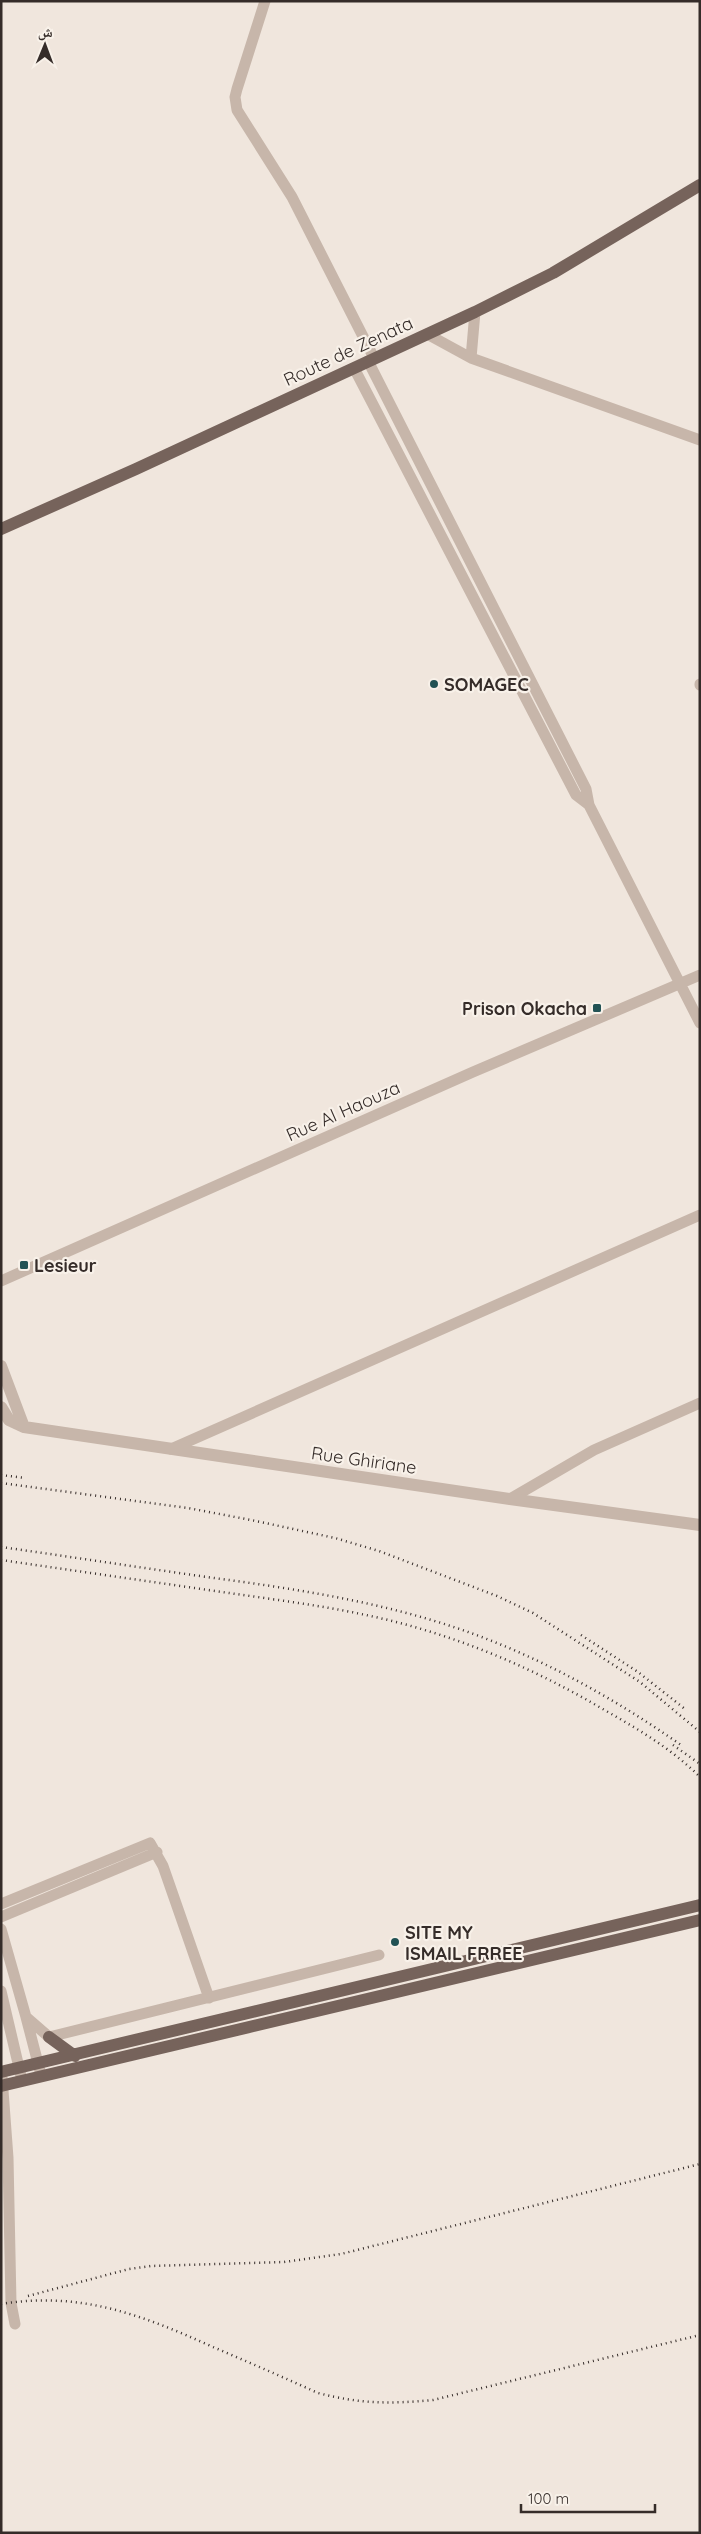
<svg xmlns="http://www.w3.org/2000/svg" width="701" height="2534" font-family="Quicksand,'Noto Naskh Arabic',sans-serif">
<rect width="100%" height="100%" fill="#f0e6dd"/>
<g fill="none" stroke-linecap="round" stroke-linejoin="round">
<path stroke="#c7b6aa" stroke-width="11" d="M265,1L237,89L235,97L237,110L292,197L374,358
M427,334L471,358L700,440
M471,358L475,312
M368,361L586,789L589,805L700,1023
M354,368L576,795L589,805
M700,684V685
M1,1281L473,1072L700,975
M171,1449L700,1215
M510,1499L594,1450L700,1403
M1,1904L150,1843L163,1866L209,1998
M1,1917L157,1852
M1,1929L26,2017L49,2037L379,1955
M1,1991L21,2076
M26,2017L40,2071
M2,2077L8,2158L11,2303L15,2324"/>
<path stroke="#c7b6aa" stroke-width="12" d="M1,1366L24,1427
M1,1407L9,1420L24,1427L510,1499L700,1525"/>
<path stroke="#76635b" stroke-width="12" d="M1,529L136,469L475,312L553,273L700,185
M49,2037L75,2056
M1,2072L700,1905
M1,2086L700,1920"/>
<path stroke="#352c29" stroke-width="2.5" stroke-dasharray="1 4" stroke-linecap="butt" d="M1,1475L25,1478
M1,1483L188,1508L256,1521L335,1538L379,1551L497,1596L533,1613L640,1682L700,1732
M1,1547C72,1557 143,1568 214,1578C304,1590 394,1604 479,1636C551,1663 618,1701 681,1745
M1,1560C77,1571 153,1582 229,1593C292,1602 357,1610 418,1628C483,1647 543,1674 601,1708C636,1728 671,1748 700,1777
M581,1635L638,1672L685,1709
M673,1745L700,1764
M28,2296L129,2269L151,2266L284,2262L341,2254L700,2164
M1,2304C81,2291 142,2315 213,2347C248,2362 283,2377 318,2393C361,2404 390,2404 433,2400L700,2335"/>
</g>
<g fill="#225254" stroke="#f8f1e9" stroke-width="2">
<circle cx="434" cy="684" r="5"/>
<rect x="592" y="1003" width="10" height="10" rx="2.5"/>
<rect x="19" y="1260" width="10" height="10" rx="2.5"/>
<circle cx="395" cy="1942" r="5"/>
</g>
<g text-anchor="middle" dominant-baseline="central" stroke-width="4.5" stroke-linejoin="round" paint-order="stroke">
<g font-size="18" fill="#352c29" stroke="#f8f1e9">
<text transform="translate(348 351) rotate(-25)">Route de Zenata</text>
<text transform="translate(343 1111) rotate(-24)">Rue Al Haouza</text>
<text transform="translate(364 1460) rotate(8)">Rue Ghiriane</text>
</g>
<g font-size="18" font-weight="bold" fill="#352c29" stroke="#f8f1e9" text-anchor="start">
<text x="444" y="684">SOMAGEC</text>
<text x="587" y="1008" text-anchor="end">Prison Okacha</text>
<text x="34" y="1265">Lesieur</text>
<text x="405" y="1932">SITE MY<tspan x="405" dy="21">ISMAIL FRREE</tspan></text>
</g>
</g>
<rect width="701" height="2534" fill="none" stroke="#352c29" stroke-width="5"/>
<g transform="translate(45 45) rotate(1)" stroke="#f8f1e9" stroke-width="4" paint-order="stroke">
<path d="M0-4L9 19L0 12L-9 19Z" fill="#352c29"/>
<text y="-8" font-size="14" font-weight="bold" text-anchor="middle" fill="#352c29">ش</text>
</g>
<path d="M521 2504v8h134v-8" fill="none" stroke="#352c29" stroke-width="2.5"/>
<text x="528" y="2504" font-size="15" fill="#352c29" stroke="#f8f1e9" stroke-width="4" paint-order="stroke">100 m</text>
</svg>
